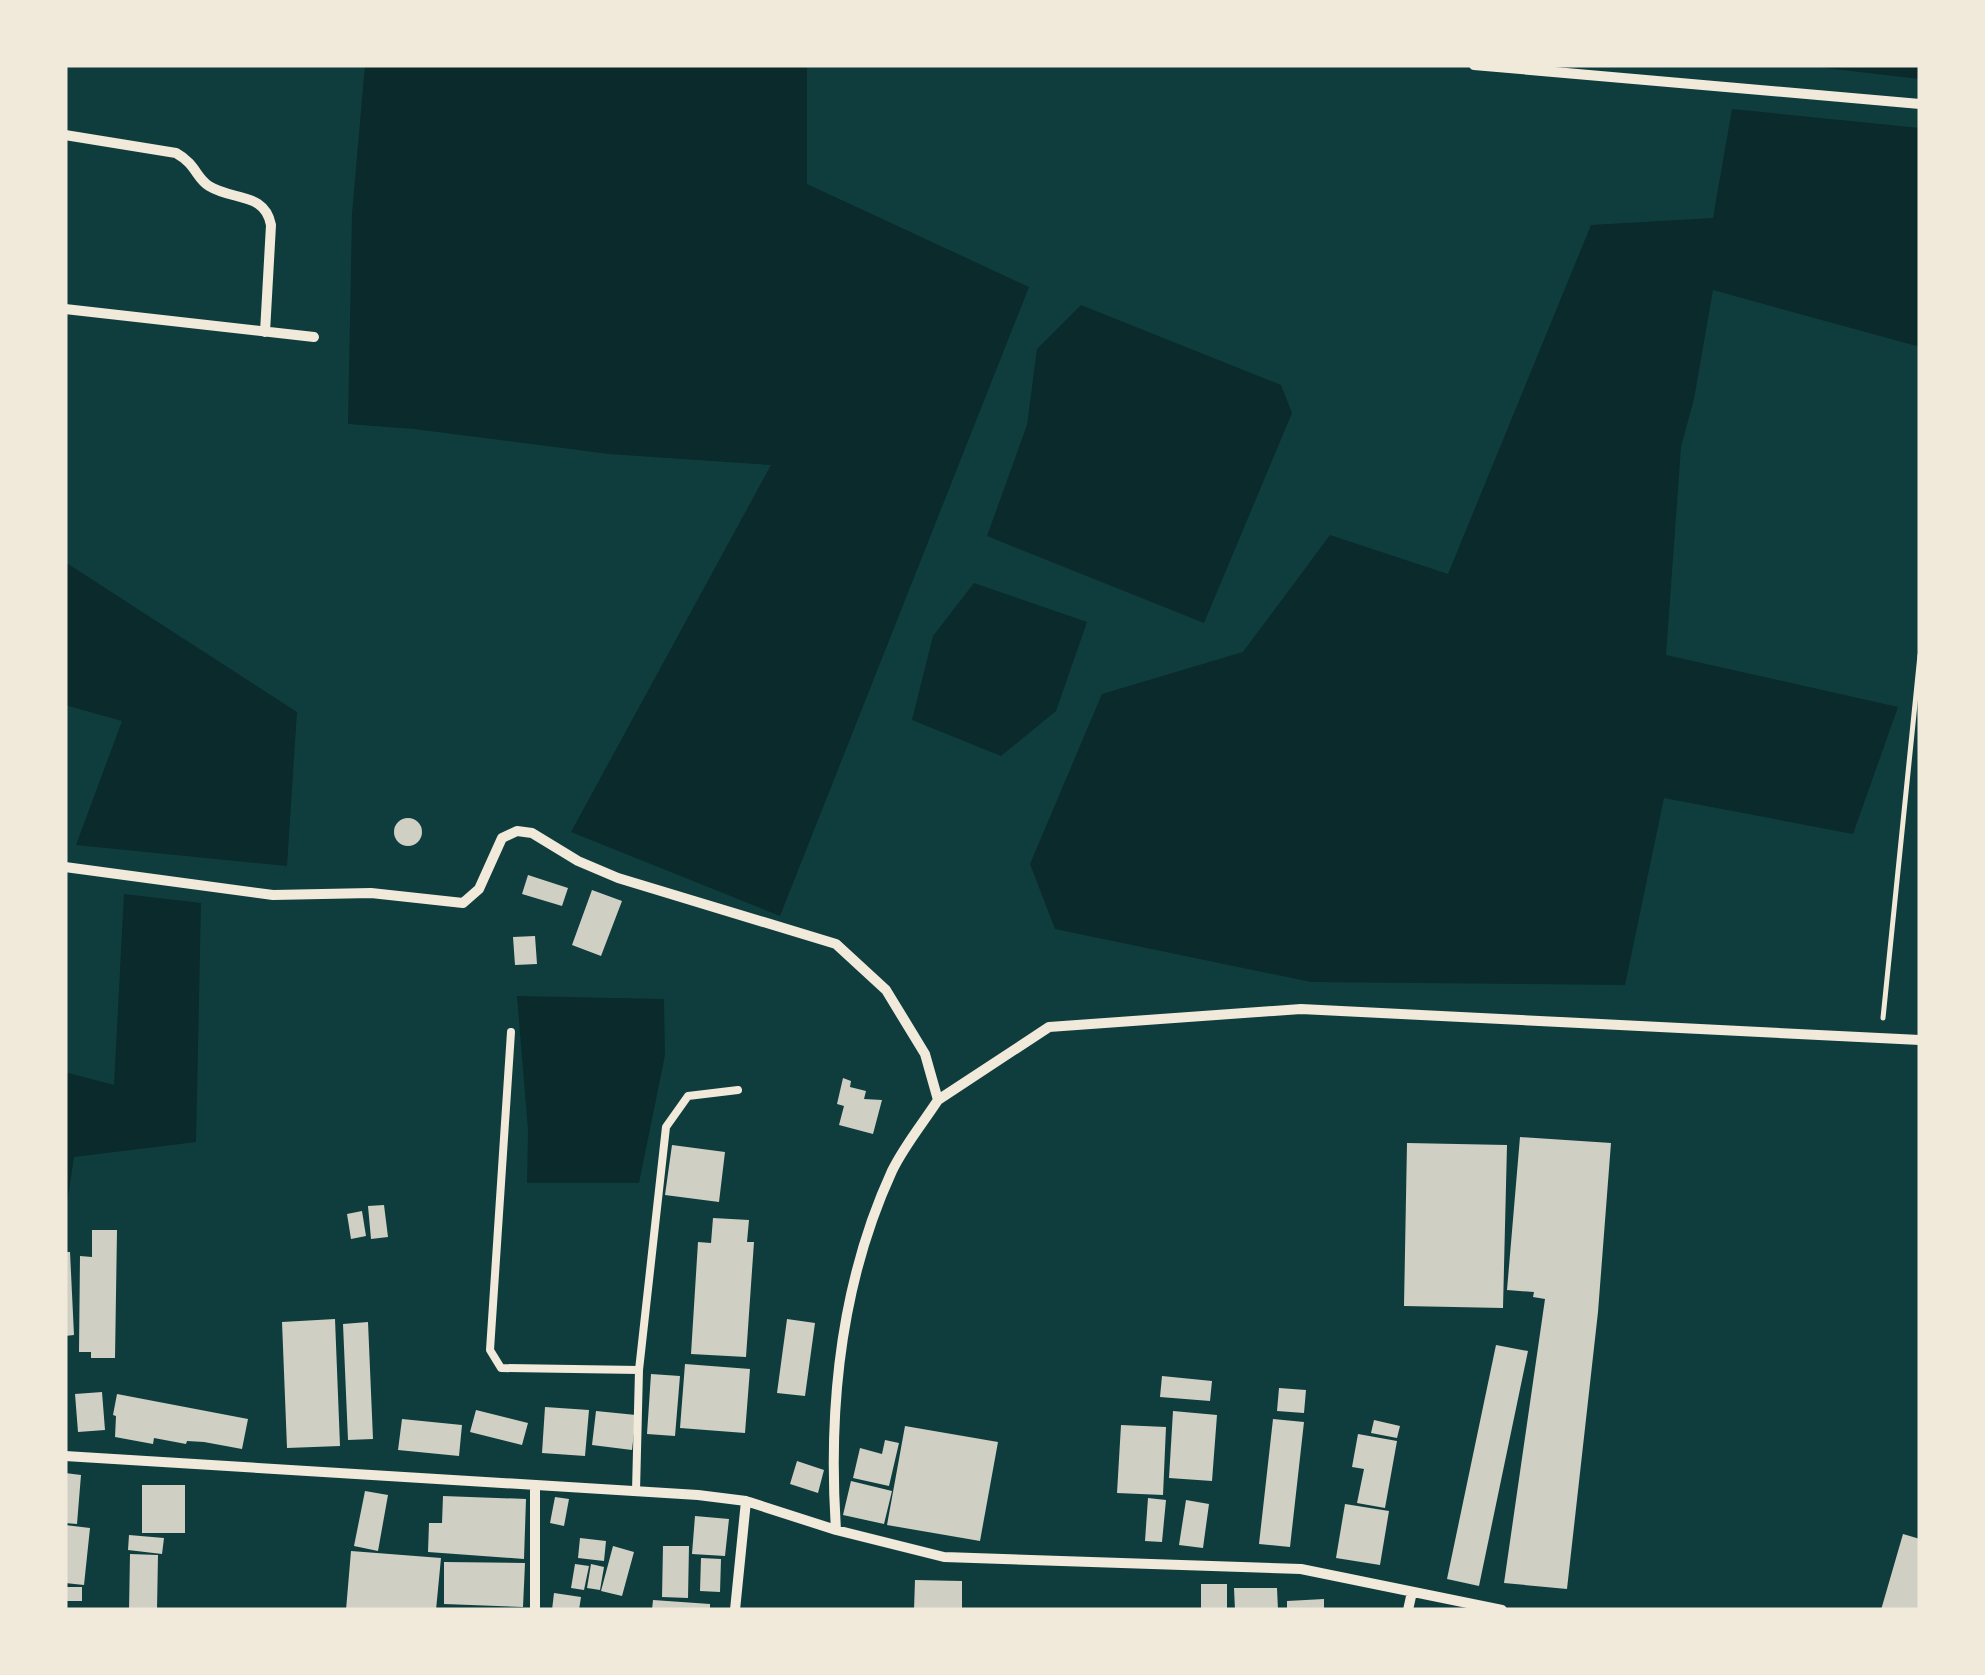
<svg xmlns="http://www.w3.org/2000/svg" width="1985" height="1675" font-family="'Sofia Sans Condensed',sans-serif">
<rect width="100%" height="100%" fill="#0f3d3e"/>
<path fill="#0a2a2b" d="M365,65H807V184L1029,287L780,916L571,832L771,465L609,454L414,429L348,424L352,214Z
M1800,65H1920V79Z
M1732,109L1920,128V347L1713,290L1694,399L1681,447L1666,655L1898,707L1853,834L1664,798L1625,985L1311,982L1055,929L1030,864L1102,694L1243,652L1330,535L1448,574L1591,225L1713,218Z
M1081,305L1281,385L1292,413L1204,623L987,536L1027,425L1037,349Z
M65,562L297,712L287,866L76,845L122,721L65,705Z
M974,583L1087,622L1056,711L1001,756L912,720L933,636Z
M124,894L201,903L196,1142L74,1157L65,1217V1072L114,1085Z
M517,996L664,999L665,1055L639,1183H527L528,1130Z"/>
<path fill="#cfcfc3" d="M394 832a14 14 0 1 1 28 0a14 14 0 1 1-28 0Z
M528,875L568,888L562,906L522,894Z
M592,890L622,901L601,956L572,945Z
M535,936L537,964L515,965L513,937Z
M843,1078L851,1081L850,1087L866,1091L864,1099L882,1100L873,1134L839,1125L844,1106L837,1104Z
M1520,1137L1611,1143L1598,1312L1567,1589L1504,1583L1545,1299L1533,1297L1534,1292L1507,1290Z
M1407,1143L1507,1145L1503,1308L1404,1306Z
M672,1145L725,1152L719,1202L665,1195Z
M384,1205L388,1237L371,1239L368,1206Z
M362,1211L366,1236L351,1239L347,1214Z
M713,1218L749,1220L747,1242H754L746,1357L691,1354L698,1242L711,1243Z
M92,1230H117L115,1358H91V1352H79L80,1256L92,1257Z
M65,1252H70L74,1335L65,1336Z
M335,1319L340,1446L287,1448L282,1322Z
M787,1319L815,1323L805,1396L777,1393Z
M368,1322L373,1439L348,1440L343,1324Z
M1496,1345L1528,1351L1479,1586L1447,1579Z
M685,1364L750,1369L745,1433L680,1428Z
M651,1374L680,1376L675,1436L647,1434Z
M1162,1376L1212,1381L1210,1401L1160,1397Z
M1279,1388L1306,1390L1304,1413L1277,1411Z
M102,1392L105,1430L78,1432L75,1394Z
M117,1394L248,1419L242,1449L204,1442L187,1441L186,1444L154,1438L153,1444L115,1437L116,1416L113,1415Z
M545,1407L589,1410L585,1456L542,1453Z
M476,1410L528,1423L522,1445L470,1432Z
M596,1411L636,1415L632,1450L592,1445Z
M1173,1411L1217,1415L1212,1481L1169,1478Z
M402,1419L462,1425L459,1456L398,1450Z
M1273,1419L1304,1422L1290,1547L1259,1544Z
M1374,1420L1400,1426L1397,1438L1371,1433Z
M1121,1425L1166,1427L1163,1495L1117,1493Z
M905,1426L998,1442L980,1541L887,1525Z
M1358,1434L1397,1441L1385,1508L1357,1503L1364,1469L1352,1467Z
M885,1440L899,1443L889,1486L853,1478L860,1448L882,1454Z
M797,1461L824,1470L818,1493L790,1484Z
M65,1473L81,1475L77,1524L65,1523Z
M851,1481L892,1491L884,1524L843,1515Z
M142,1485H185V1533H142Z
M365,1491L388,1495L378,1551L354,1546Z
M443,1496L526,1499L524,1559L428,1552L429,1523H442Z
M555,1497L569,1499L564,1526L550,1523Z
M1148,1498L1166,1500L1162,1542L1145,1541Z
M1186,1500L1209,1504L1203,1548L1179,1545Z
M1345,1504L1389,1511L1380,1565L1336,1558Z
M695,1516L729,1519L725,1556L692,1554Z
M65,1525L90,1528L84,1585L65,1583Z
M1903,1534L1920,1539V1610H1881Z
M129,1535L164,1538L162,1554L128,1550Z
M580,1538L606,1541L604,1561L578,1558Z
M613,1546L634,1552L622,1596L601,1591Z
M663,1546H689L688,1598L662,1597Z
M351,1551L441,1558L436,1610H346Z
M130,1554L158,1555L157,1610H129Z
M701,1558L721,1559L720,1592L700,1591Z
M444,1562L525,1563L523,1607L444,1604Z
M575,1564L589,1566L584,1590L571,1588Z
M591,1564L604,1567L600,1590L587,1588Z
M915,1580L962,1581V1610H914Z
M1201,1584H1227V1610H1201Z
M65,1587H82V1601H65Z
M1234,1588H1277L1278,1610H1235Z
M554,1593L581,1597L579,1610H552Z
M1324,1599V1610H1287V1601Z
M653,1600L710,1604V1610H652Z"/>
<g fill="none" stroke-linecap="round" stroke-linejoin="round">
<path stroke="#f1e9da" stroke-width="5" d="M1883,1018L1920,655"/>
<path stroke="#f1e9da" stroke-width="8" d="M511,1032L490,1350L501,1368L639,1370
M636,1491L639,1370L666,1127L688,1096L738,1090"/>
<path stroke="#f1e9da" stroke-width="10" d="M1474,65L1920,104
M65,135L176,153C196,164 196,178 209,186C233,201 265,192 271,225L265,332
M65,309L314,337
M65,867L273,895L371,893L463,903L479,889L502,838L517,831L532,833L578,861L618,878L836,944L886,990L925,1054L938,1100C923,1123 904,1146 892,1171C841,1282 828,1409 836,1530
M938,1100L1049,1027L1301,1009L1920,1040
M65,1456L698,1495L746,1501L836,1530L944,1557L1301,1569L1502,1610
M535,1485V1610
M735,1610L746,1501
M1408,1610L1412,1592"/>
</g>
<rect width="1985" height="1675" fill="none" stroke="#f1e9da" stroke-width="135"/>
</svg>
